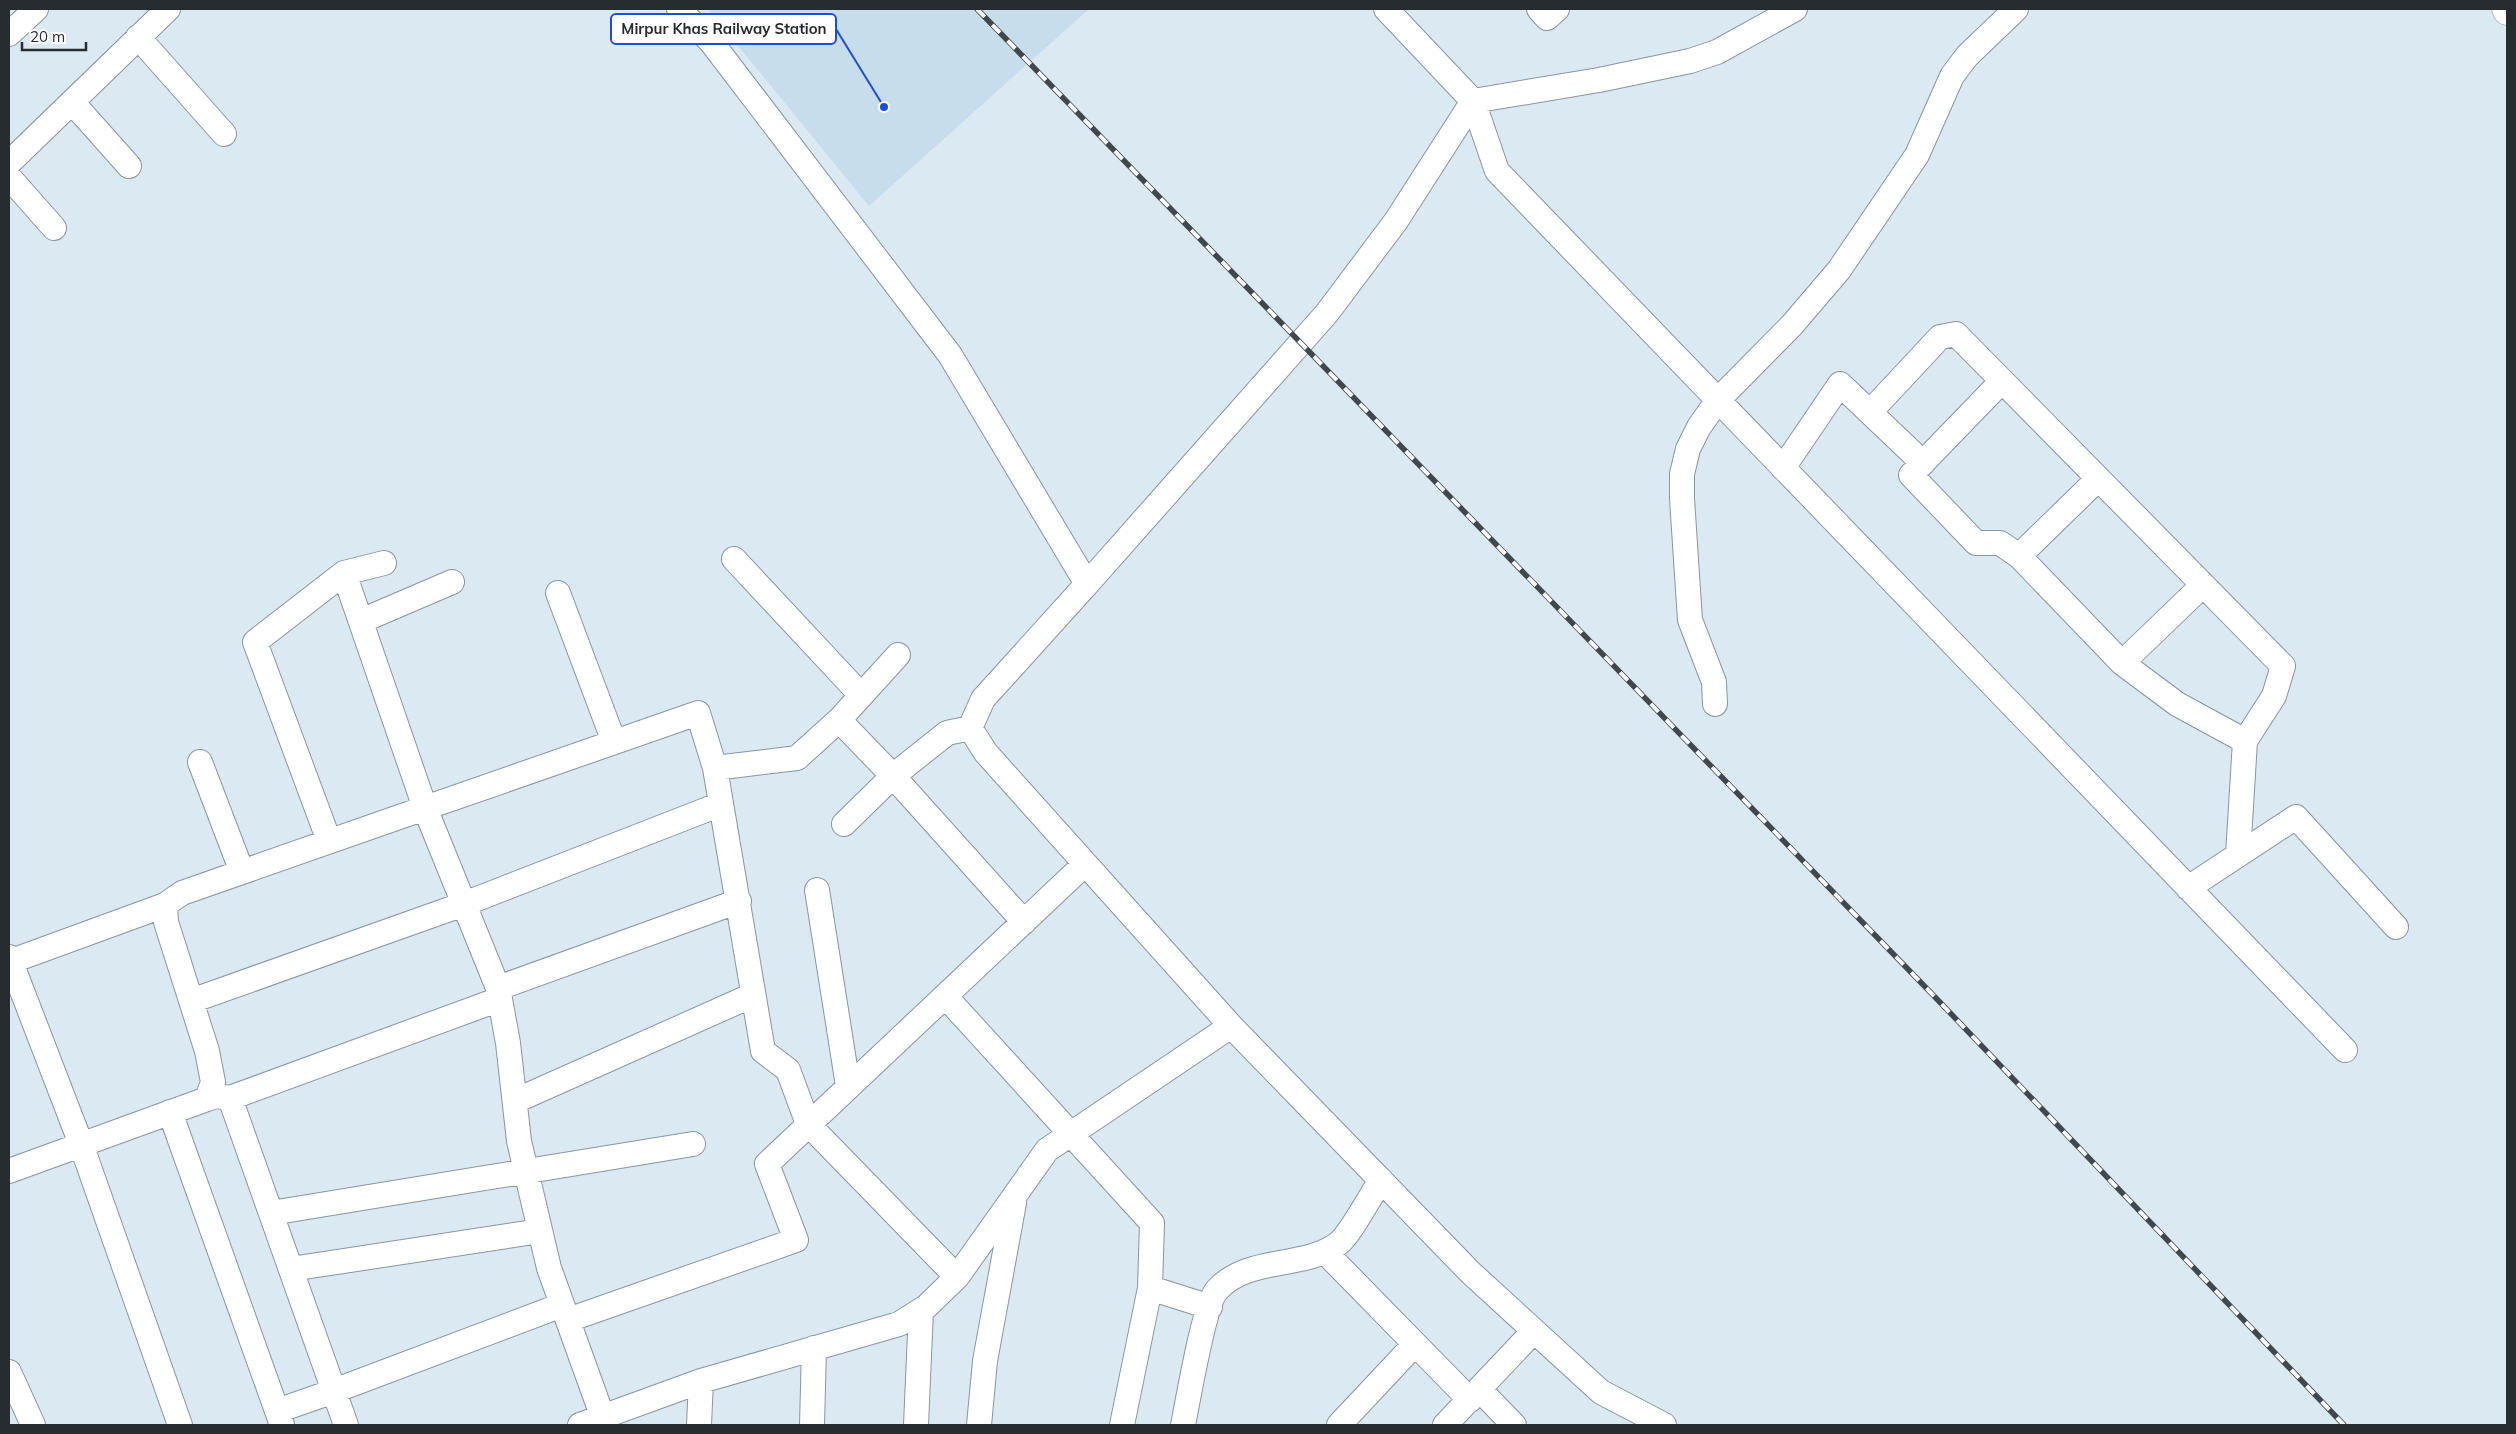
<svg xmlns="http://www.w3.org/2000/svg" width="2516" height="1434" font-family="Mulish,sans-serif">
<rect width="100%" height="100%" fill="#dbe9f3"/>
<path fill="#c8ddeb" d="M708,9H1089L869,206Z"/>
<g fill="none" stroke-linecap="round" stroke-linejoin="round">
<defs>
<path id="minor" d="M679,9L712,43L950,355L1087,584L1327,313L1396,221L1473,101L1599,80L1690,61L1717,52L1795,9
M1386,9L1473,101L1497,171L2345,1050
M1539,9L1547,18L1557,9
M9,34L36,9
M138,37L224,134
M72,102L129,166
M9,163L168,9
M9,177L54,228
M2002,381L1911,475L1976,543H2000L2019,556L2122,663L2177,704L2245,741
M1870,412L1940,337L1956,334L2283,666L2274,696L2245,741L2238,855
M1783,468L1840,384L1923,463
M2019,556L2098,479
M734,559L861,695
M344,573L425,808L698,713L715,768L763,1051L788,1070L808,1124L957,1277
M1087,584L983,699L970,728L986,753L1231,1026L1471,1273L1601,1392L1664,1425
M558,593L614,742
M361,621L452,582
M2122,663L2203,585
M1715,704L1714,682L1690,620L1682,499V474L1688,449L1699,427L1718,400L1792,325L1839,270L1917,155L1952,76L1967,56L2016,9
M839,720L893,776L947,733L970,728
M200,762L242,872
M715,768L797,758L839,720L898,655
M844,824L893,776L1024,922
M329,841L255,642L344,573L384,563
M2188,888L2296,817L2396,927
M817,890L848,1086
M9,957L81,1144L180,1425
M9,962L165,905L182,893L425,808L498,988L508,1043L519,1141L549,1268L603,1418
M498,988L739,901
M945,996L1152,1223L1150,1288L1122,1425
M191,1001L464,904L721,804
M230,1098L500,999
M207,1099L216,1096L230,1098L346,1425
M515,1101L753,995
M170,1112L282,1425
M9,1171L207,1099L213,1082L207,1051L166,922L165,905
M271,1213L693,1144
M1325,1252L1470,1400
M291,1269L540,1231
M1150,1288L1210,1307
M568,1320L796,1240L767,1164L1085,864
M9,1372L33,1425
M1479,1389L1514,1425
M277,1411L334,1391L562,1305
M580,1425L701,1381L899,1324L926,1307L957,1277L1047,1150L1231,1026
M699,1425L701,1381
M812,1425L814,1348
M916,1425L921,1310
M979,1425L985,1361L1014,1203
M1183,1425C1188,1401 1204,1304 1217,1290C1249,1255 1304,1270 1339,1243C1351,1233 1371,1195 1381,1180
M1339,1425L1415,1344
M1445,1425L1534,1331"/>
<path id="major" d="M2506,9L2507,11"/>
</defs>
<use href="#minor" stroke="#88969f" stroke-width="26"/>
<use href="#major" stroke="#88969f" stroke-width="29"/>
<use href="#minor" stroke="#fff" stroke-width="24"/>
<use href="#major" stroke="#fff" stroke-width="28"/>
<defs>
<path id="rail" d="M977,9L1934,996L2344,1425"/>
</defs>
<use href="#rail" stroke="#41484d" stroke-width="5.5"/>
<use href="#rail" stroke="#fff" stroke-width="4" stroke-dasharray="11" stroke-linecap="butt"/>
</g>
<path fill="none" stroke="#1d4ed8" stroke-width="2" d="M884 107L836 29"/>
<circle fill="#1d4ed8" stroke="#fff" stroke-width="2" cx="884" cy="107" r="5"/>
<rect fill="#fff" stroke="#1d4ed8" stroke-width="2" x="611" y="14" width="225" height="30" rx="5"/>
<g font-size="15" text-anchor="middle" font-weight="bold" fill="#262c30">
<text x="724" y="34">Mirpur Khas Railway Station</text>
</g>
<rect width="2516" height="1434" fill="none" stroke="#262c30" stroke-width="20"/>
<path d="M22 42v8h64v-8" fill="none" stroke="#262c30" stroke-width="2.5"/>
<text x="30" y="42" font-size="15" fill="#262c30" stroke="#ffffff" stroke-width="4" paint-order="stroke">20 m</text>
</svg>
